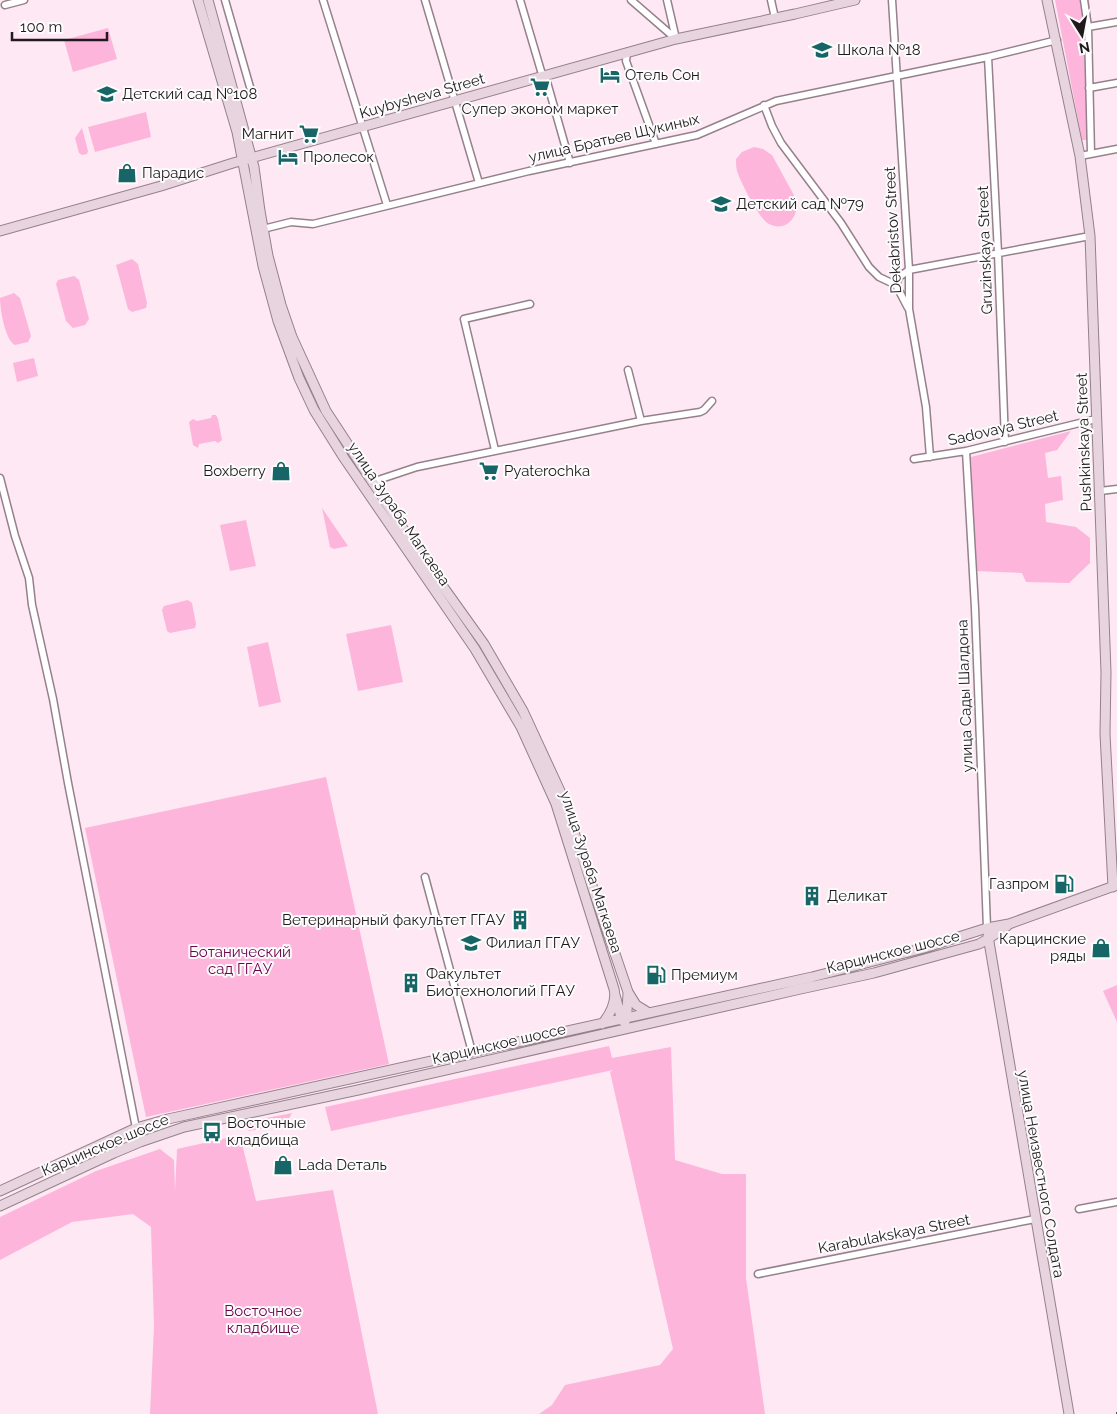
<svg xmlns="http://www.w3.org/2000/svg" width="1117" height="1414" font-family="Raleway,sans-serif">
<rect width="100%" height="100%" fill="#fee8f3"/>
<path fill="#fdb5dc" d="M1055,0H1089L1092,27L1091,140H1082Z
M108,28L117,59L73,72L64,40Z
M146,112L151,137L95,152L88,127Z
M82,128L88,151L87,154L82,155L79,153L75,138Z
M754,147L763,149L772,155L796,199C800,215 787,233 769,224C759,219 743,186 738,174C736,169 736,164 736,159L742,152Z
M132,259L138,264L147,303L146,308L132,312L128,309L116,265Z
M74,276L79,280L89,319L85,325L73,328L66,321L56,284L58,280Z
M14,293L20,298L31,336L28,342L15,345C5,340 0,309 0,298Z
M34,358L38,376L17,382L13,363Z
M212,415H216L218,419L222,440L218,443L215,441L199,444L198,448L193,445L189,422L193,419L197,421L211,418Z
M1071,431L1057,450L1045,453L1048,478L1061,476L1063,500L1045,504L1046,522L1076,527L1090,538V563L1069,583L1026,582L1022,573L975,571L971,457Z
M322,508L348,546L334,549L330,547Z
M246,520L256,566L230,571L220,525Z
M188,600L192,603L196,624L195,628L170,633L167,631L162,610L164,606Z
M391,625L403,682L358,691L346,634Z
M268,642L281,702L259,707L247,647Z
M326,777L389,1064L146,1117L85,828Z
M1117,985V1022L1103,991Z
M609,1046L612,1058L671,1047L675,1160L722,1174H746V1278L765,1414H539L552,1405L565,1385L660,1365L673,1349L610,1072L613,1070L331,1131L325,1107Z
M292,1113L286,1124L249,1131L241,1123Z
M240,1135L256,1201L333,1190L378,1414H150L154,1326L151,1227L133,1214L72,1222L0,1260V1217L96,1171L160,1149L174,1160L175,1191L177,1149Z"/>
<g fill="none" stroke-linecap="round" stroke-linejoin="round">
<defs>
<path id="street" d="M225,0L250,87
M323,0L387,205
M425,0L479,183
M520,0L541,71L547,82L570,163
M631,0L676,39
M667,0L676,39
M771,0L775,18
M892,0L909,270V309L926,407L930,457
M1084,0L1088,27L1091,154
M5,5L24,0
M1088,27L1117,22
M627,52L626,61L656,144
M988,57L998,253L1005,442
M1089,88L1117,83
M764,105L772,126L781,143L841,223L869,267L879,277L896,285L908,308
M1080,156L1117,149
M263,229L291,222L313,224L529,171L697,135L776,101L988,57L1057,40
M896,285L899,277L909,270L1090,236
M641,421L700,412L704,410L712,401
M495,450L464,319L530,304
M966,451L975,608L987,928
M914,459L966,451L1096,419
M0,478L15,536L29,578L32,605L53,699L68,783L136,1128L140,1142
M372,482L417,467L641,421L628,370
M1100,491L1117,489
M425,877L472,1052
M1079,1209L1117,1202
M758,1274L1035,1219"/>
<path id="secondary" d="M198,0L237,132L263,266L278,321L299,378L314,410L344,458L475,649L521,727L556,804L614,989C617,1001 610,1015 602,1024
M208,0L254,167L260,211L268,256L281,305L292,337L326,411L419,553L484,644L523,711L560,791L628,992L636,1005L649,1013
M1047,0L1080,156L1090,236L1106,672L1105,734L1113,887
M0,231L161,186L233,163L676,39L795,14L855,0
M988,936L1069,1414
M615,995L621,1017L625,1022
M623,1021L627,1011L628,993
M0,1191L136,1128L168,1119L812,977L924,948L987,928L1009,924L1117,885
M0,1206L114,1153L140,1142L184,1127L358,1090L796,990L874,973L979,944L988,939L1007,926"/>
</defs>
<use href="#street" stroke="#95818b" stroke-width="9"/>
<use href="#secondary" stroke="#95818b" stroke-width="11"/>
<use href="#street" stroke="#fff" stroke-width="6"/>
<use href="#secondary" stroke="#e8d4df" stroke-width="9"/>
<path stroke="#594e54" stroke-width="2" stroke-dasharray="9 9" stroke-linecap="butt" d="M1117,1414V1412"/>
</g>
<defs>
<symbol id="school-bare" viewBox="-9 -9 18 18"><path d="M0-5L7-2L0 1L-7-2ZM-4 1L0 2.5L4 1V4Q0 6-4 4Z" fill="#176566" stroke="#fcfcfc" stroke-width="2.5" paint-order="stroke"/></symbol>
<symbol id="hotel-bare" viewBox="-9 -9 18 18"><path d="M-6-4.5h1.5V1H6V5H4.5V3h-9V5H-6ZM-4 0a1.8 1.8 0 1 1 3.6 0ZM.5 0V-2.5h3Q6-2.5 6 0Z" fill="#176566" stroke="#fcfcfc" stroke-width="2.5" paint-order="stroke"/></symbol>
<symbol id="supermarket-bare" viewBox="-9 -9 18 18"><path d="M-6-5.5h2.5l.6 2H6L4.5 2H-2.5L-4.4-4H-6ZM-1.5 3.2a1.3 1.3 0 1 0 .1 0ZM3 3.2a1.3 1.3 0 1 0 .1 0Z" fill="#176566" stroke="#fcfcfc" stroke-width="2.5" paint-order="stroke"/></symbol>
<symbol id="shop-bare" viewBox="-9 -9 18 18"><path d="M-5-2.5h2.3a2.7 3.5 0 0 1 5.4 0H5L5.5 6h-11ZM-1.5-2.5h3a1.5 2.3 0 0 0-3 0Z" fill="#176566" stroke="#fcfcfc" stroke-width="2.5" paint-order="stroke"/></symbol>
<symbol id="fuel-bare" viewBox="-9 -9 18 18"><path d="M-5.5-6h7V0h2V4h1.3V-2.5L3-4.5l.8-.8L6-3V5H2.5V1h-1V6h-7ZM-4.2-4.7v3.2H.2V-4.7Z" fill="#176566" stroke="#fcfcfc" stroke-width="2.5" paint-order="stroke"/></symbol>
<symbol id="building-bare" viewBox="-9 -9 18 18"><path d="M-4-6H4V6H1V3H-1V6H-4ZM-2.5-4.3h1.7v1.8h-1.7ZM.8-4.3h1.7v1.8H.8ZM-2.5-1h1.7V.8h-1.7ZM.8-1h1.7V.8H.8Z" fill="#176566" stroke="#fcfcfc" stroke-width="2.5" paint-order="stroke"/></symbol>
<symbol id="university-bare" viewBox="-9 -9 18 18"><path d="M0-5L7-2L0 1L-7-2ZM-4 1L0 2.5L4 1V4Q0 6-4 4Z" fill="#176566" stroke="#fcfcfc" stroke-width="2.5" paint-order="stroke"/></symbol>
<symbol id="bus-bare" viewBox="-9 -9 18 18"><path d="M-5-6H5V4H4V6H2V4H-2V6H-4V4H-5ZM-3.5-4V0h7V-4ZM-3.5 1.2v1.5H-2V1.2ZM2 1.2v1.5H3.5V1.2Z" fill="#176566" stroke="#fcfcfc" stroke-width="2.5" paint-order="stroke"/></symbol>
</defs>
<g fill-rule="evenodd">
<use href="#school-bare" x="808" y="36" width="28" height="28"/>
<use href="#hotel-bare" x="596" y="61" width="28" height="28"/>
<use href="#supermarket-bare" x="526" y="73" width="28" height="28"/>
<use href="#school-bare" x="93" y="80" width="28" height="28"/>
<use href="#supermarket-bare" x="295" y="120" width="28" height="28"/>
<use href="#hotel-bare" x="274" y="143" width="28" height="28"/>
<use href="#shop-bare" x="113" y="159" width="28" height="28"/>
<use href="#school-bare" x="707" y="190" width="28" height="28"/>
<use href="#shop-bare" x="267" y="457" width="28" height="28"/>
<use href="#supermarket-bare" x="475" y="457" width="28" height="28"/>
<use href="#fuel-bare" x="1050" y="870" width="28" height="28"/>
<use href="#building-bare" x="798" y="882" width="28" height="28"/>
<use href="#building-bare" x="506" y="906" width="28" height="28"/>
<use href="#university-bare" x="457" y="929" width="28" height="28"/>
<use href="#shop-bare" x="1087" y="934" width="28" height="28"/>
<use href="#fuel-bare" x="642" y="961" width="28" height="28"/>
<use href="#building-bare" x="397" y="969" width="28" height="28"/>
<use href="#bus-bare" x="198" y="1118" width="28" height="28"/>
<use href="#shop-bare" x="269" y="1151" width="28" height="28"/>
</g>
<g text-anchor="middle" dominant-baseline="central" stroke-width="4" stroke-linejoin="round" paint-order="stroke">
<g font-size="15" fill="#20191d" stroke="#fcfcfc" text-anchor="start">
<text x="837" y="50">Школа №18</text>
<text x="625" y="75">Отель Сон</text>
<text x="122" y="94">Детский сад №108</text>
<text x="540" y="109" text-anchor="middle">Супер эконом маркет</text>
<text x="294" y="134" text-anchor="end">Магнит</text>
<text x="303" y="157">Пролесок</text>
<text x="142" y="173">Парадис</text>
<text x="736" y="204">Детский сад №79</text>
<text x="266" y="471" text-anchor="end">Boxberry</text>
<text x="504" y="471">Pyaterochka</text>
<text x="1049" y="884" text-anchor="end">Газпром</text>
<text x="827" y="896">Деликат</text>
<text x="505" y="920" text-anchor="end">Ветеринарный факультет ГГАУ</text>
<text x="1086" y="939" text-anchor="end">Карцинские<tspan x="1086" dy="17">ряды</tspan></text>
<text x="486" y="943">Филиал ГГАУ</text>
<text x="426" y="974">Факультет<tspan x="426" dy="17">Биотехнологий ГГАУ</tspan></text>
<text x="671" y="975">Премиум</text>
<text x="227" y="1123">Восточные<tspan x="227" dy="17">кладбища</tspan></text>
<text x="298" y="1165">Lada Dеталь</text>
</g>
<g font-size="15" fill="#20191d" stroke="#fcfcfc">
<text transform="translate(422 96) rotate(-16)">Kuybysheva Street</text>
<text transform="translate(614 138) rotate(-13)">улица Братьев Щукиных</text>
<text transform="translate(893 230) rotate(-93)">Dekabristov Street</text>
<text transform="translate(985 250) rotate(-92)">Gruzinskaya Street</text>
<text transform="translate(1003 428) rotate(-13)">Sadovaya Street</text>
<text transform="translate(1084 442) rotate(-92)">Pushkinskaya Street</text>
<text transform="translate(399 514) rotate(56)">улица Зураба Магкаева</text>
<text transform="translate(965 696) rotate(-92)">улица Сады Шалдона</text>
<text transform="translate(591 872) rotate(72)">улица Зураба Магкаева</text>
<text transform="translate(893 952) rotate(-14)">Карцинское шоссе</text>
<text transform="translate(499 1044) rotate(-13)">Карцинское шоссе</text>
<text transform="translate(105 1145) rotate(-23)">Карцинское шоссе</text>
<text transform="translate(1041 1174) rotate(80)">улица Неизвестного Солдата</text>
<text transform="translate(894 1234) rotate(-11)">Karabulakskaya Street</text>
</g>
<g font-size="15" fill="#6e034e" stroke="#fcfcfc">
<text x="240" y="952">Ботанический<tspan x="240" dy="17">сад ГГАУ</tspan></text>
<text x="263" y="1311">Восточное<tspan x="263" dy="17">кладбище</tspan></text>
</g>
</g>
<g transform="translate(1082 35) rotate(169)" stroke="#fcfcfc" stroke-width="4" paint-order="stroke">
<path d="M0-4L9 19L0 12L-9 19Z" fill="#20191d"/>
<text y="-8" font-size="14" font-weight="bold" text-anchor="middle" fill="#20191d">N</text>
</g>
<path d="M12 32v8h95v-8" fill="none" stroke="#20191d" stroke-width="2.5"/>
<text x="20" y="32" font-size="15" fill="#20191d" stroke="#fcfcfc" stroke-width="4" paint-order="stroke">100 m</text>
</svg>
